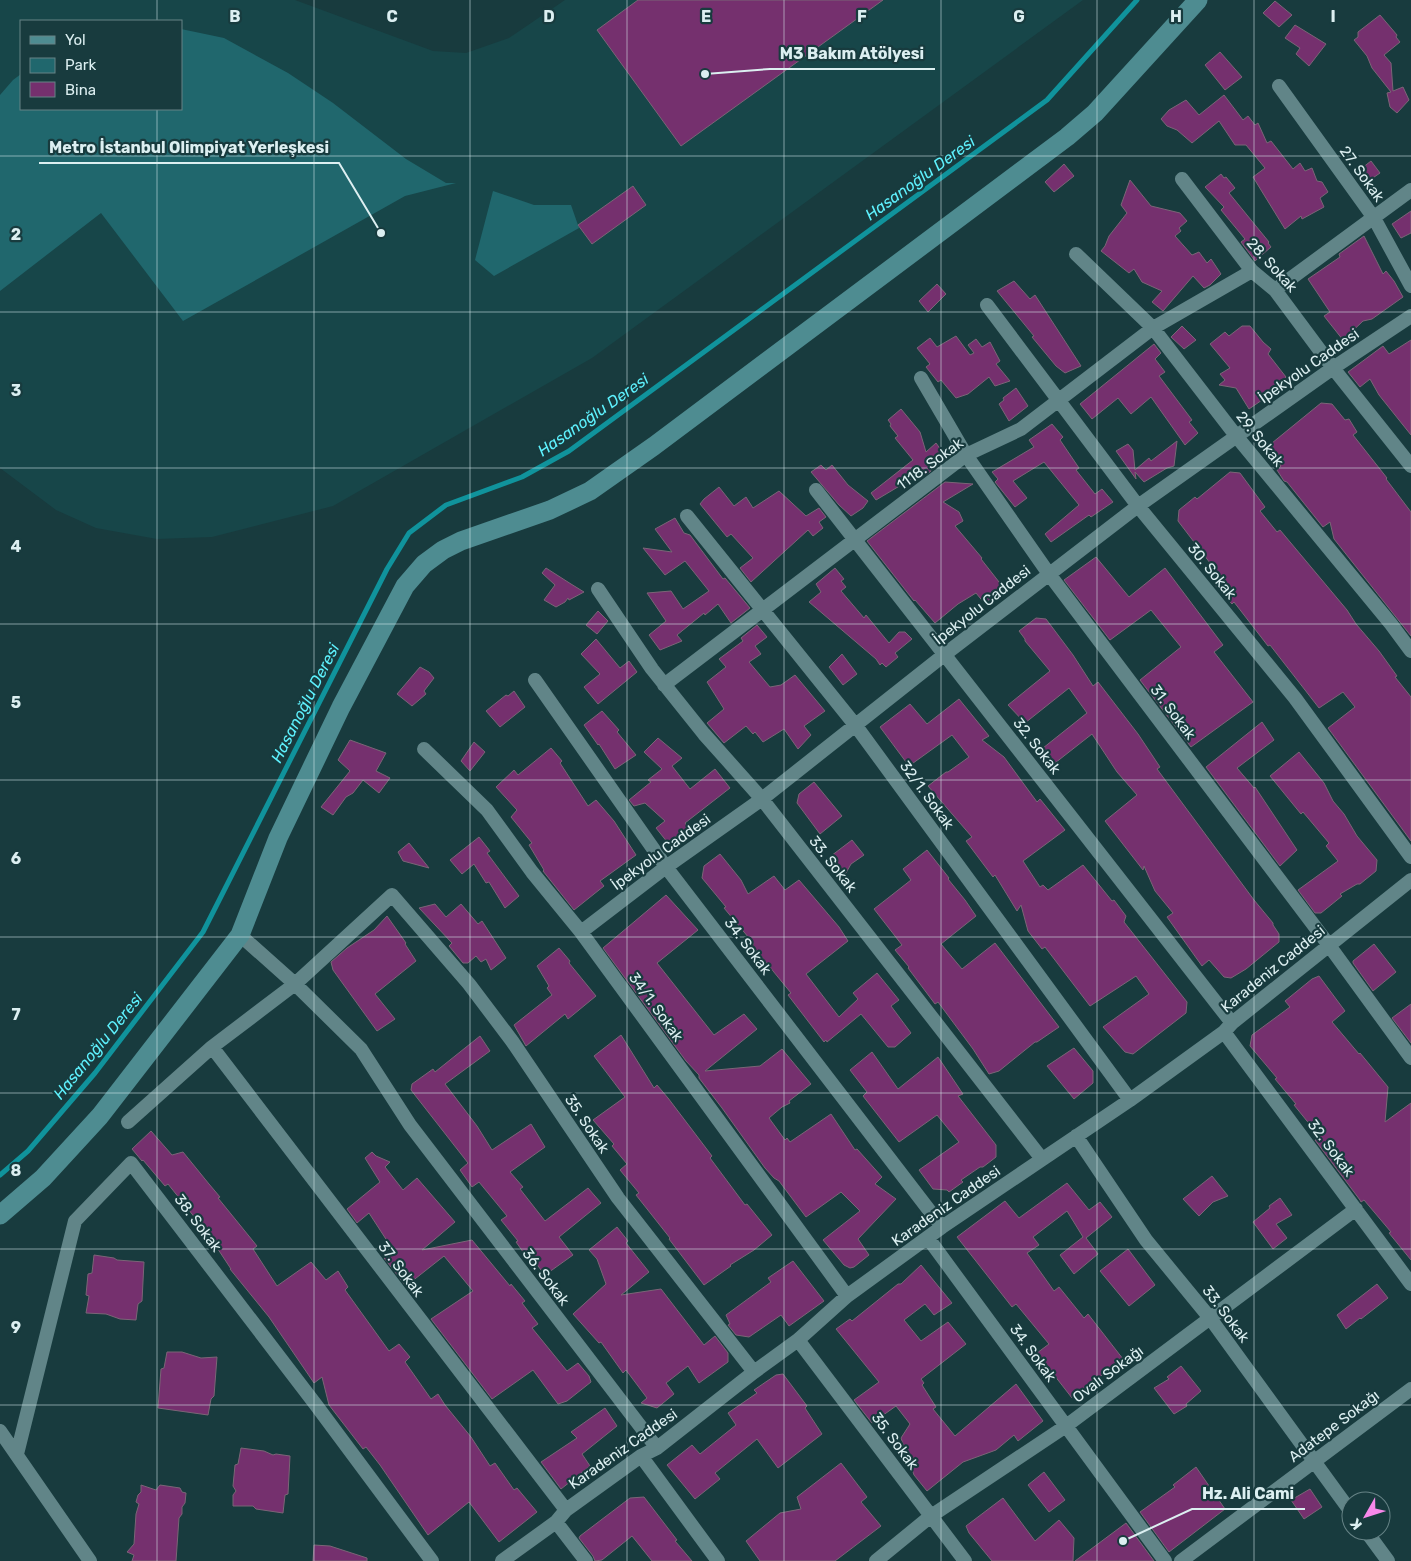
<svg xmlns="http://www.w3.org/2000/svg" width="1411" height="1561" font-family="Rubik,sans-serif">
<rect width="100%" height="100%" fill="#183b3e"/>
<path fill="#174649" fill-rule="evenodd" d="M0,0H295L433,51L466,53L509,38L565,0H1083L592,358L333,506L212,537L157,539L96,528L56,510L0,468ZM21,21H181V109H21Z"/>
<path fill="#20676d" d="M181,29L224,38L288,73L333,103L406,159L446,183H456L405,196L183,321L101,213L0,291V95L13,80L21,74V109H181Z
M493,191L534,205H571L579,228L494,276L475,260Z"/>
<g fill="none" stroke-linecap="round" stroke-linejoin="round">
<path stroke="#10939c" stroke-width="5" d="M0,1175L28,1151L95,1073L203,932L387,569L409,533L446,505L522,477L569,451L1047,100L1137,0"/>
</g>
<path fill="#75306e" stroke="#7b6577" d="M638,0H883L681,146L597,30Z
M1275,1L1292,15L1279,27L1263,13Z
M1380,15L1397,35L1396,37L1400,42L1384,55L1391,63L1393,91L1403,87L1409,100L1397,113L1390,107L1387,93L1391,92L1372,68L1367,56L1354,40L1358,37V32Z
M1295,25L1326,44L1309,66L1296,54L1300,48L1285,38Z
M1220,52L1242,77L1225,90L1205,65Z
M1224,95L1243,120L1248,116L1255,125L1258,123L1267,143L1271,141L1293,169L1300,163L1305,171L1312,168L1317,181L1322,182L1328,192L1320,198L1324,207L1302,219L1301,216L1285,229L1253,177L1265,168L1246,145H1235L1219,121L1192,143L1177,130L1167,126L1161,119L1169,110L1186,100L1199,115Z
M1371,161L1380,173L1364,184L1357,172Z
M1064,164L1074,176L1054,192L1045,182Z
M1221,174L1224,178L1226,177L1235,188L1229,193L1269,242L1268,243L1271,247L1255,261L1241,242L1245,239L1221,210L1224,207L1205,187Z
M1130,180L1151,206L1180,213L1187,221L1179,228L1181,231L1175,236L1192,255L1199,252L1207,263L1211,259L1221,274L1210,285L1204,288L1193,276L1163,311L1152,302L1162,291L1142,282L1134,269L1129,273L1101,251L1105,246L1109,236L1127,213L1121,205Z
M633,186L646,205L592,244L578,225Z
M1411,211V233L1401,238L1392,224Z
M1364,236L1383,274L1386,271L1394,281L1403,297L1372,319L1363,321L1343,340L1324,316L1330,312L1308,279L1340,257L1339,254Z
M1014,281L1030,299L1035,295L1081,366L1065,373L1056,366L1032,337L1034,336L997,291Z
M937,284L946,294L928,312L919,301Z
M1182,326L1196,340L1184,349L1171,337Z
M1242,326H1250L1263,342L1271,349L1268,354L1286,377L1264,396L1265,398L1249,409L1236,388L1219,385L1225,380L1220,374L1230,368L1210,344L1225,332L1229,336Z
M956,336L970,355L974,353L968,345L976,339L982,347L990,342L1000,361L996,364L1010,381L995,386L989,377L968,394L956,398L941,380L938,382L926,367L930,364L917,348L930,338L937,347Z
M1411,340V435L1379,395L1370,379L1360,387L1348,372L1383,346L1389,354Z
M1154,344L1161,353L1155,359L1165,372L1159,376L1192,420L1189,422L1198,433L1185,445L1151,397L1131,414L1118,398L1092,419L1080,404Z
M1016,388L1028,406L1009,421L999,404L1004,400L1003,398Z
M1321,403L1332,404L1345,420L1349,419L1357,432L1353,435L1387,478L1386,479L1411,512V636L1334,539L1330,522L1323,527L1287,482L1284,481L1277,470L1281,466L1270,452L1272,449V443Z
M901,409L920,432L926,452L936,443L944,454L942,459L930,467L931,471L926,475L923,472L876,500L871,493L913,460L895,438L898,436L890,426L891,424L888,420Z
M1052,424L1063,437L1060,440L1079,468L1076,470L1095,494L1102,489L1113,502L1091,517L1089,515L1051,542L1045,534L1079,505L1044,462L1013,481L1027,498L1015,507L995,482L998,479L992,472L1034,447L1029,440Z
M1177,441L1174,466L1167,468L1144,482L1135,472L1136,479L1116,451L1128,444L1133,450L1135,470L1149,458L1151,461Z
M821,465L826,470L832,465L848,485L868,501L863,508L851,516L839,505L811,472Z
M1230,472L1240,473L1265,507L1260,511L1277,532L1280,530L1347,610L1356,624L1379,651L1397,676L1395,677L1411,697V841L1328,728L1355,707L1343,692L1319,708L1270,645L1268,646L1234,602L1232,604L1215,585L1220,576L1178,521L1179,510L1195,497L1197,499Z
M945,482L973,484L943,502L959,512L963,521L955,526L982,558L981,559L1003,587L985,604L976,593L958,604L935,623L915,600L914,601L867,541Z
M719,487L734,506L746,497L753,508L779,491L806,516L819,508L826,517L819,522L823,528L813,536L808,530L751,582L740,568L753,558L731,534L727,537L700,504L704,499Z
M675,518L684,533L690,535L723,579L725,578L750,608L731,623L718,604L705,615L704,613L677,635L682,641L660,650L649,635L666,621L647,593L671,591L683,609L709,591L685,561L665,575L643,548L672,552L655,529Z
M1096,557L1129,597L1165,568L1223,645L1214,652L1253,702L1191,747L1140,680L1181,647L1151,610L1110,640L1064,580Z
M546,568L571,584L584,592L569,600L568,598L565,602L556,607L544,600L555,585L542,573Z
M835,568L844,579L841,581L846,587L841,591L864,618L866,615L889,643L899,632H905L912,639L895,653L898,657L886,667L882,663L880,665L876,659L809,602L821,592L816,584Z
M598,611L608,621L597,634L586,625Z
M1036,618L1046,619L1073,655L1093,686L1098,682L1138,734L1160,767L1157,769L1254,900L1273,923V925L1279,934V942L1246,969L1231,978L1224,977L1209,960L1202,966L1167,917L1173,913L1155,891L1144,866L1143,870L1105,821L1137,795L1117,772L1092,734L1055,763L1043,748L1087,713L1069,688L1025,723L1008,705L1050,671L1025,641V639L1019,631Z
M757,625L767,637L755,646L761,654L749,662L770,687L781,685L795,675L825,711L804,726L811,735L798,749L784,729L763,742L755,732L753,734L746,726L724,743L707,723L724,709L707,682L726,667L719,659L743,641L741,638Z
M596,639L620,668L629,661L637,672L598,704L584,687L600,674L581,654Z
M842,654L857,674L843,685L829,667Z
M420,667L429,672L434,678L424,691L426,694L412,706L397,694Z
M514,691L525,707L500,727L486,711L506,695L508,696Z
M959,699L989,736L982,740L1004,757L1037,802L1040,799L1065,830L1023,861L1040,887L1043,885L1048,890L1083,865L1112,901L1114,900L1126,916L1124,922L1187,1002L1186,1013L1133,1054L1125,1052L1103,1027L1149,994L1136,976L1090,1006L1045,947L1042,949L1028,931L1021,905L1017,911L995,875L993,877L966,841L972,837L928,786L946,772H948L969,757L952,735L909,766L880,727L910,704L927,724Z
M602,711L619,730L617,732L636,755L615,769L599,744L598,745L584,725Z
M1262,722L1274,740L1237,768L1254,788L1255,787L1297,850L1280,866L1206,767Z
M658,738L682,758L672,766L690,789L715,769L730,788L685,823L688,827L668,843L656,828L665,821L645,803L634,806L629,800L651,782L648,780L662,769L644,752Z
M350,740L386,753L376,771L390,778L379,793L363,780L353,793L346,797L333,815L321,807L350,771L338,760Z
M474,742L485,752L470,771L461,761Z
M551,748L562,761L560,763L588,806L596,800L614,821L636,855L600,881L604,886L574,910L543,871L544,870L529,845L532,843L511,817L517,810L496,787L514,770L518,775Z
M1299,752L1324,783L1333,801L1344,814L1357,836L1377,860L1376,871L1360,884H1357L1340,894L1342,896L1321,913H1315L1298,890L1338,861L1326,846L1329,843L1303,812L1301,814L1270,776Z
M814,782L842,816L820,834L797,803L799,794Z
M479,837L490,851L487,853L519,896L505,908L489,882L486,883L474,864L462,874L450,860Z
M852,840L864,855L851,864L842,880L827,859Z
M409,843L429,868L403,861L398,852Z
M927,850L949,878L948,879L965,900L976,916L941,944L962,969L995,943L1059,1027L1037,1042H1035L999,1071L989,1074L973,1049L938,1002L935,1004L908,968L909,967L895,950L902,945L874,909L911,880L903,869Z
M720,854L741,880L748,894L774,876L785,890L799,880L839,927L848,941L806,974L839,1017L858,999L853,993L877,973L899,1000L891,1006L911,1033L895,1047H888L861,1014L827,1042L826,1040L824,1042L788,995L791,993L751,944H754L724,908L726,907L702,878L704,866Z
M666,895L698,930L657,963L714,1035L744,1014L757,1029L705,1071L760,1066L782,1049L811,1084L789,1101L790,1103L782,1107L769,1118L785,1140L787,1138L790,1142L831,1114L855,1150L857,1149L882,1177L875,1184L896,1199L858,1239L869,1255L854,1267L850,1268L844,1265L823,1240L860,1211L841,1192L806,1217L779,1181L774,1178L765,1168L722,1108L699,1078V1075L686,1061L603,948Z
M435,904L446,917L461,904L478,924L482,921L506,958L491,970L486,959L481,962L476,956L468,963H463L449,946L452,943L419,908Z
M387,916L406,943L405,944L416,961L375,994L395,1019L377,1031L333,970L331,962L347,948L374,930Z
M1374,944L1396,972L1373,991L1353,963V961Z
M559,948L570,961L569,963L596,996L568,1019L565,1014L526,1046L514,1025L552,995L547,988L549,986L537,966Z
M1319,976L1345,1011L1332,1022L1359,1054L1360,1053L1388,1087L1385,1122L1411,1103V1260L1389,1233L1391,1232L1364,1200L1361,1202L1360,1200L1315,1140L1320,1137L1294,1105L1296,1104L1275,1079L1277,1078L1250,1046L1252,1035L1290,1007L1285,1001L1312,979Z
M1411,1004V1043L1392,1018Z
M621,1035L654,1088L657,1085L668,1098L712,1156L710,1158L745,1205L747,1204L772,1235L754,1250L730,1265L731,1266L704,1285L669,1239L670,1238L636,1195L639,1193L620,1170L627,1164L612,1146L614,1144L593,1120L625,1097L594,1056Z
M480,1036L490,1051L445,1084L477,1126L492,1150L531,1124L545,1147L510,1172L523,1187L520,1189L545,1221L588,1188L601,1203L559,1237L573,1255L545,1275L531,1257L526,1256L516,1242L518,1241L501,1220L507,1216L479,1182L472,1187L460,1170L468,1163L411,1090L412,1084L433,1069L435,1072Z
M1074,1048L1093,1071V1083L1074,1099L1047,1066Z
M872,1052L898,1089L938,1057L963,1094L958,1096L996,1145V1157L983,1167H980L961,1180L963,1182L949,1192L947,1190L933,1189L919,1170L959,1142L937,1115L899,1142L863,1096L867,1092L850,1070Z
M151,1131L172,1155L183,1152L209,1184L220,1197L218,1198L257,1246L253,1249L277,1286L311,1262L326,1280L338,1271L348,1287L345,1290L389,1351L399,1344L410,1357L405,1362L431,1399L438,1394L445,1405L471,1437L490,1466L495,1463L514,1490L517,1488L537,1512L499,1542L469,1502L428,1535L380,1465L366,1447L363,1449L329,1405L322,1377L314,1383L269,1317L230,1269H231L208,1234L168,1184L165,1186L143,1160L142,1161L132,1149Z
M372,1152L376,1156L390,1162L385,1167L403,1190L417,1178L455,1222L422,1250L472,1240L510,1286L511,1284L525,1301L522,1303L538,1324L532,1328L567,1371L578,1363L589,1376L591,1382L567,1401L558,1404L533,1370L492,1399L431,1319L473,1291L444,1256L406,1286L384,1258L393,1250L369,1213L357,1223L347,1209L380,1182L365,1158Z
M1212,1176L1228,1196L1213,1202L1199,1216L1183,1199Z
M1067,1183L1089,1210L1100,1202L1112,1217L1086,1238L1098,1254L1074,1274L1060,1255L1083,1237L1067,1211L1033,1237L1039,1245L1027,1253L1054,1291L1059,1287L1084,1318L1088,1314L1123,1359L1072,1398L1037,1353L1049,1344L1016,1304L1012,1307L957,1237L1005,1201L1019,1218Z
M1280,1198L1292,1215L1276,1224L1287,1238L1273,1249L1253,1222L1270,1208L1269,1206Z
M617,1227L628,1241L626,1243L649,1272L621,1295L661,1289L704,1345L715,1336L728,1353V1362L699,1383L688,1366L666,1383L674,1394L657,1408L641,1403L647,1398L626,1370L623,1373L601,1342L599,1343L573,1314L606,1284L597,1259L589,1250Z
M1128,1249L1155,1285L1129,1306L1100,1271Z
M94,1255L114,1258L117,1260L144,1262L142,1301L138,1304L136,1320L120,1319L106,1314L86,1313L89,1296L86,1295L88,1274L92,1273Z
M793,1261L824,1301L789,1326L781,1315L749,1337L736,1335L728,1325L730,1324L726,1315L771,1282L768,1278Z
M921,1265L952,1303L934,1315L925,1304L904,1320L921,1341L948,1322L966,1344L921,1379L924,1383L922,1385L936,1407L933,1409L955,1436L1016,1384L1043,1421L1018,1441L1014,1435L996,1450L963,1462L927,1491L914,1475L901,1438L910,1424L896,1406L872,1423L854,1400L879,1382L836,1329L850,1319L852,1321L898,1284H901Z
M1377,1284L1388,1298L1361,1319L1360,1318L1346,1329L1337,1315Z
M167,1352H182L201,1358L217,1357L214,1396L211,1399L208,1415L158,1408L161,1369L164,1368Z
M1181,1366L1201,1391L1186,1404L1187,1406L1174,1414L1154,1388L1169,1379L1167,1377Z
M783,1374L807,1406L805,1408L822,1434L778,1468L757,1439L715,1473L720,1479L695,1499L667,1465L692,1445L700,1454L736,1425L728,1413L757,1393L754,1390L776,1375Z
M605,1408L617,1426L582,1454L590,1466L561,1489L541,1462L577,1438L571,1432Z
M241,1448L264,1451L273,1455L276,1454L290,1456L288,1494L285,1495L283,1513L256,1509L253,1506H233V1495L236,1491L233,1486L235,1465L238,1464Z
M841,1463L867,1497L861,1502L881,1526L835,1561H760L746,1541L780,1513L801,1509L797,1497Z
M1196,1467L1225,1509L1169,1552L1140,1512L1175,1487L1173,1485Z
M1044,1472L1065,1500L1049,1512L1028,1485Z
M141,1485L156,1490L160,1485L180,1488L182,1492L186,1493L185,1503L182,1507V1514L179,1518L176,1561H132L134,1555L127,1552L134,1544L136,1514L139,1504L136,1502L138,1495L141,1492Z
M1310,1489L1322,1507L1304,1519L1291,1500Z
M644,1497L677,1540L675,1541L692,1561H652L632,1536L602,1560L595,1561L593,1556L579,1538L580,1536L630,1498Z
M1003,1498L1035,1541L1059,1520L1074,1538L1073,1561H992L969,1533L966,1526Z
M1126,1523L1154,1561H1075Z
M314,1545L330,1546L367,1558V1561H313Z"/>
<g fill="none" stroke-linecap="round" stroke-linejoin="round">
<path stroke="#618588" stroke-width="14" d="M1279,86L1374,218L1411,286
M1182,179L1252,271L1275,290L1333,368L1411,466
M1076,254L1153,328L1237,437L1391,624L1411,651
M1275,290L1411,190
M987,305L1138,506L1295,698L1411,857
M921,378L966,455L1049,574L1328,944L1411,1058
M816,490L1232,1023
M687,516L856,726L1130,1100
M598,589L652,669L704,734L762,799L1042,1159
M535,680L666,867L942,1227
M664,685L966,455L1021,429L1153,328L1252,271
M424,749L487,810L532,872L581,932L847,1296
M581,932L666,867L762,799L944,655L1138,506L1333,368L1411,316
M240,935L295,984L361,1049L410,1125L657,1448
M1224,1032L1411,1284
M212,1047L566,1510
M128,1122L212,1047L295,984L392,895L469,984L512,1041L618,1198L754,1372
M1076,1136L1146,1240L1210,1318L1351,1512
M928,1238L1165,1561
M798,1340L965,1561
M0,1431L90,1561
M17,1454L75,1221L131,1163L316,1405L432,1561
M641,1456L718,1561
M556,1522L586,1561
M1366,1531L1388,1561
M502,1561L556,1522L566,1510L641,1456L657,1448L754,1372L798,1340L847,1296L942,1227L1130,1100L1224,1032L1232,1023L1411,880
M876,1561L931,1516L1066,1426L1356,1209
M1181,1561L1411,1389"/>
<path stroke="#4e8c91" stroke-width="19" d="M0,1215L43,1178L100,1116L240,935L278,838L341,707L405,586L424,564L443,550L461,541L550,510L590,491L654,446L1067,137L1095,113L1198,0"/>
</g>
<path fill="none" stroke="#dceff1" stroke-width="1" stroke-opacity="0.55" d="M157,0V21M314,0V1561M470,0V1561M627,0V1561M784,0V1561M941,0V1561M1097,0V1561M1254,0V1561M157,109V1561M0,156H1411M0,312H1411M0,468H1411M0,624H1411M0,780H1411M0,937H1411M0,1093H1411M0,1249H1411M0,1405H1411"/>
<g text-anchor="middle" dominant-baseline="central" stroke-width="4.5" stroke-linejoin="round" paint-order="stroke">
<g font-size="15" fill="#dceff1" stroke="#183b3e">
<text transform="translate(1362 174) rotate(54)">27. Sokak</text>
<text transform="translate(1272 265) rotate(48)">28. Sokak</text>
<text transform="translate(1309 366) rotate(-35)">İpekyolu Caddesi</text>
<text transform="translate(1260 439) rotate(51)">29. Sokak</text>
<text transform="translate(930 464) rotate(-36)">1118. Sokak</text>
<text transform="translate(1212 571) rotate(51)">30. Sokak</text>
<text transform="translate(982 605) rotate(-38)">İpekyolu Caddesi</text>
<text transform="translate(1173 712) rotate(53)">31. Sokak</text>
<text transform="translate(1037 746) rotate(52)">32. Sokak</text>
<text transform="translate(927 795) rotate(54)">32/1. Sokak</text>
<text transform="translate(661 852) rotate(-36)">İpekyolu Caddesi</text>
<text transform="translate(833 864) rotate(52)">33. Sokak</text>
<text transform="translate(748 946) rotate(53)">34. Sokak</text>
<text transform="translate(1273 969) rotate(-39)">Karadeniz Caddesi</text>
<text transform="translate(656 1007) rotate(54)">34/1. Sokak</text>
<text transform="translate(587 1124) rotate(56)">35. Sokak</text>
<text transform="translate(1331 1148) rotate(53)">32. Sokak</text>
<text transform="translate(946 1206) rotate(-35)">Karadeniz Caddesi</text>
<text transform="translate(198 1223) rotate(53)">38. Sokak</text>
<text transform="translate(401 1269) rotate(53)">37. Sokak</text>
<text transform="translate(546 1277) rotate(53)">36. Sokak</text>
<text transform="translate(1226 1314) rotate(53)">33. Sokak</text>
<text transform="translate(1033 1353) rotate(54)">34. Sokak</text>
<text transform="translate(1108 1374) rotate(-37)">Ovalı Sokağı</text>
<text transform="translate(1334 1426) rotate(-37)">Adatepe Sokağı</text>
<text transform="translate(895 1441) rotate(53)">35. Sokak</text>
<text transform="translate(623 1449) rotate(-35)">Karadeniz Caddesi</text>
</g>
<g font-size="16" font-style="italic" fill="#5ef1fd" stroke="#183b3e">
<text transform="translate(920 178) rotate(-36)">Hasanoğlu Deresi</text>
<text transform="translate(593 415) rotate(-35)">Hasanoğlu Deresi</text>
<text transform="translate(305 703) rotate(-63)">Hasanoğlu Deresi</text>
<text transform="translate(98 1046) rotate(-51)">Hasanoğlu Deresi</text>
</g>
</g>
<g font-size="16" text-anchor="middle" font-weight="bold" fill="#dceff1" stroke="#183b3e" stroke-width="4.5" stroke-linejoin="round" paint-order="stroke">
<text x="235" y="22">B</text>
<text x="392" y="22">C</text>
<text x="549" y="22">D</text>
<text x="706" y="22">E</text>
<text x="862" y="22">F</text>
<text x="1019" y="22">G</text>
<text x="1176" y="22">H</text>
<text x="1333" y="22">I</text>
<text x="16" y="240">2</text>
<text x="16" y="396">3</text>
<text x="16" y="552">4</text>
<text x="16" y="708">5</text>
<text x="16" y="864">6</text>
<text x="16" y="1020">7</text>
<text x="16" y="1176">8</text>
<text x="16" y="1333">9</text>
</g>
<path fill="none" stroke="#dceff1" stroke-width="2" d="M705 74L770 69H935M381 233L339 163H39M1123 1541L1192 1509H1305"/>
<g fill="#dceff1" stroke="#183b3e" stroke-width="2">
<circle cx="705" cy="74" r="5"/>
<circle cx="381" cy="233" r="5"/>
<circle cx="1123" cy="1541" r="5"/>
</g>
<g font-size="16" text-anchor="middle" font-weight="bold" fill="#dceff1" stroke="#183b3e" stroke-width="4.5" stroke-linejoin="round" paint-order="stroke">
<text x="852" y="59">M3 Bakım Atölyesi</text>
<text x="189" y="153">Metro İstanbul Olimpiyat Yerleşkesi</text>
<text x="1248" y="1499">Hz. Ali Cami</text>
</g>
<rect x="20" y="20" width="162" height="90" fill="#183b3e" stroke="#668386"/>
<rect x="30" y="36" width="25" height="8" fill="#4e8c91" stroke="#668386"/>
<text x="65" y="45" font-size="15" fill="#dceff1">Yol</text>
<rect x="30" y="58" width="25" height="15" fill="#20676d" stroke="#668386"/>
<text x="65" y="70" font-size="15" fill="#dceff1">Park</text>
<rect x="30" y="82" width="25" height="15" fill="#75306e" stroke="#668386"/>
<text x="65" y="95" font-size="15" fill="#dceff1">Bina</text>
<g transform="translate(1366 1516) rotate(231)"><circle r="24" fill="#183b3e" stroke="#668386"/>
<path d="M0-4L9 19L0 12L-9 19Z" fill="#f888ea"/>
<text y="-8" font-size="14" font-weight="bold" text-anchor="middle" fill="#dceff1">K</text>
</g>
</svg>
